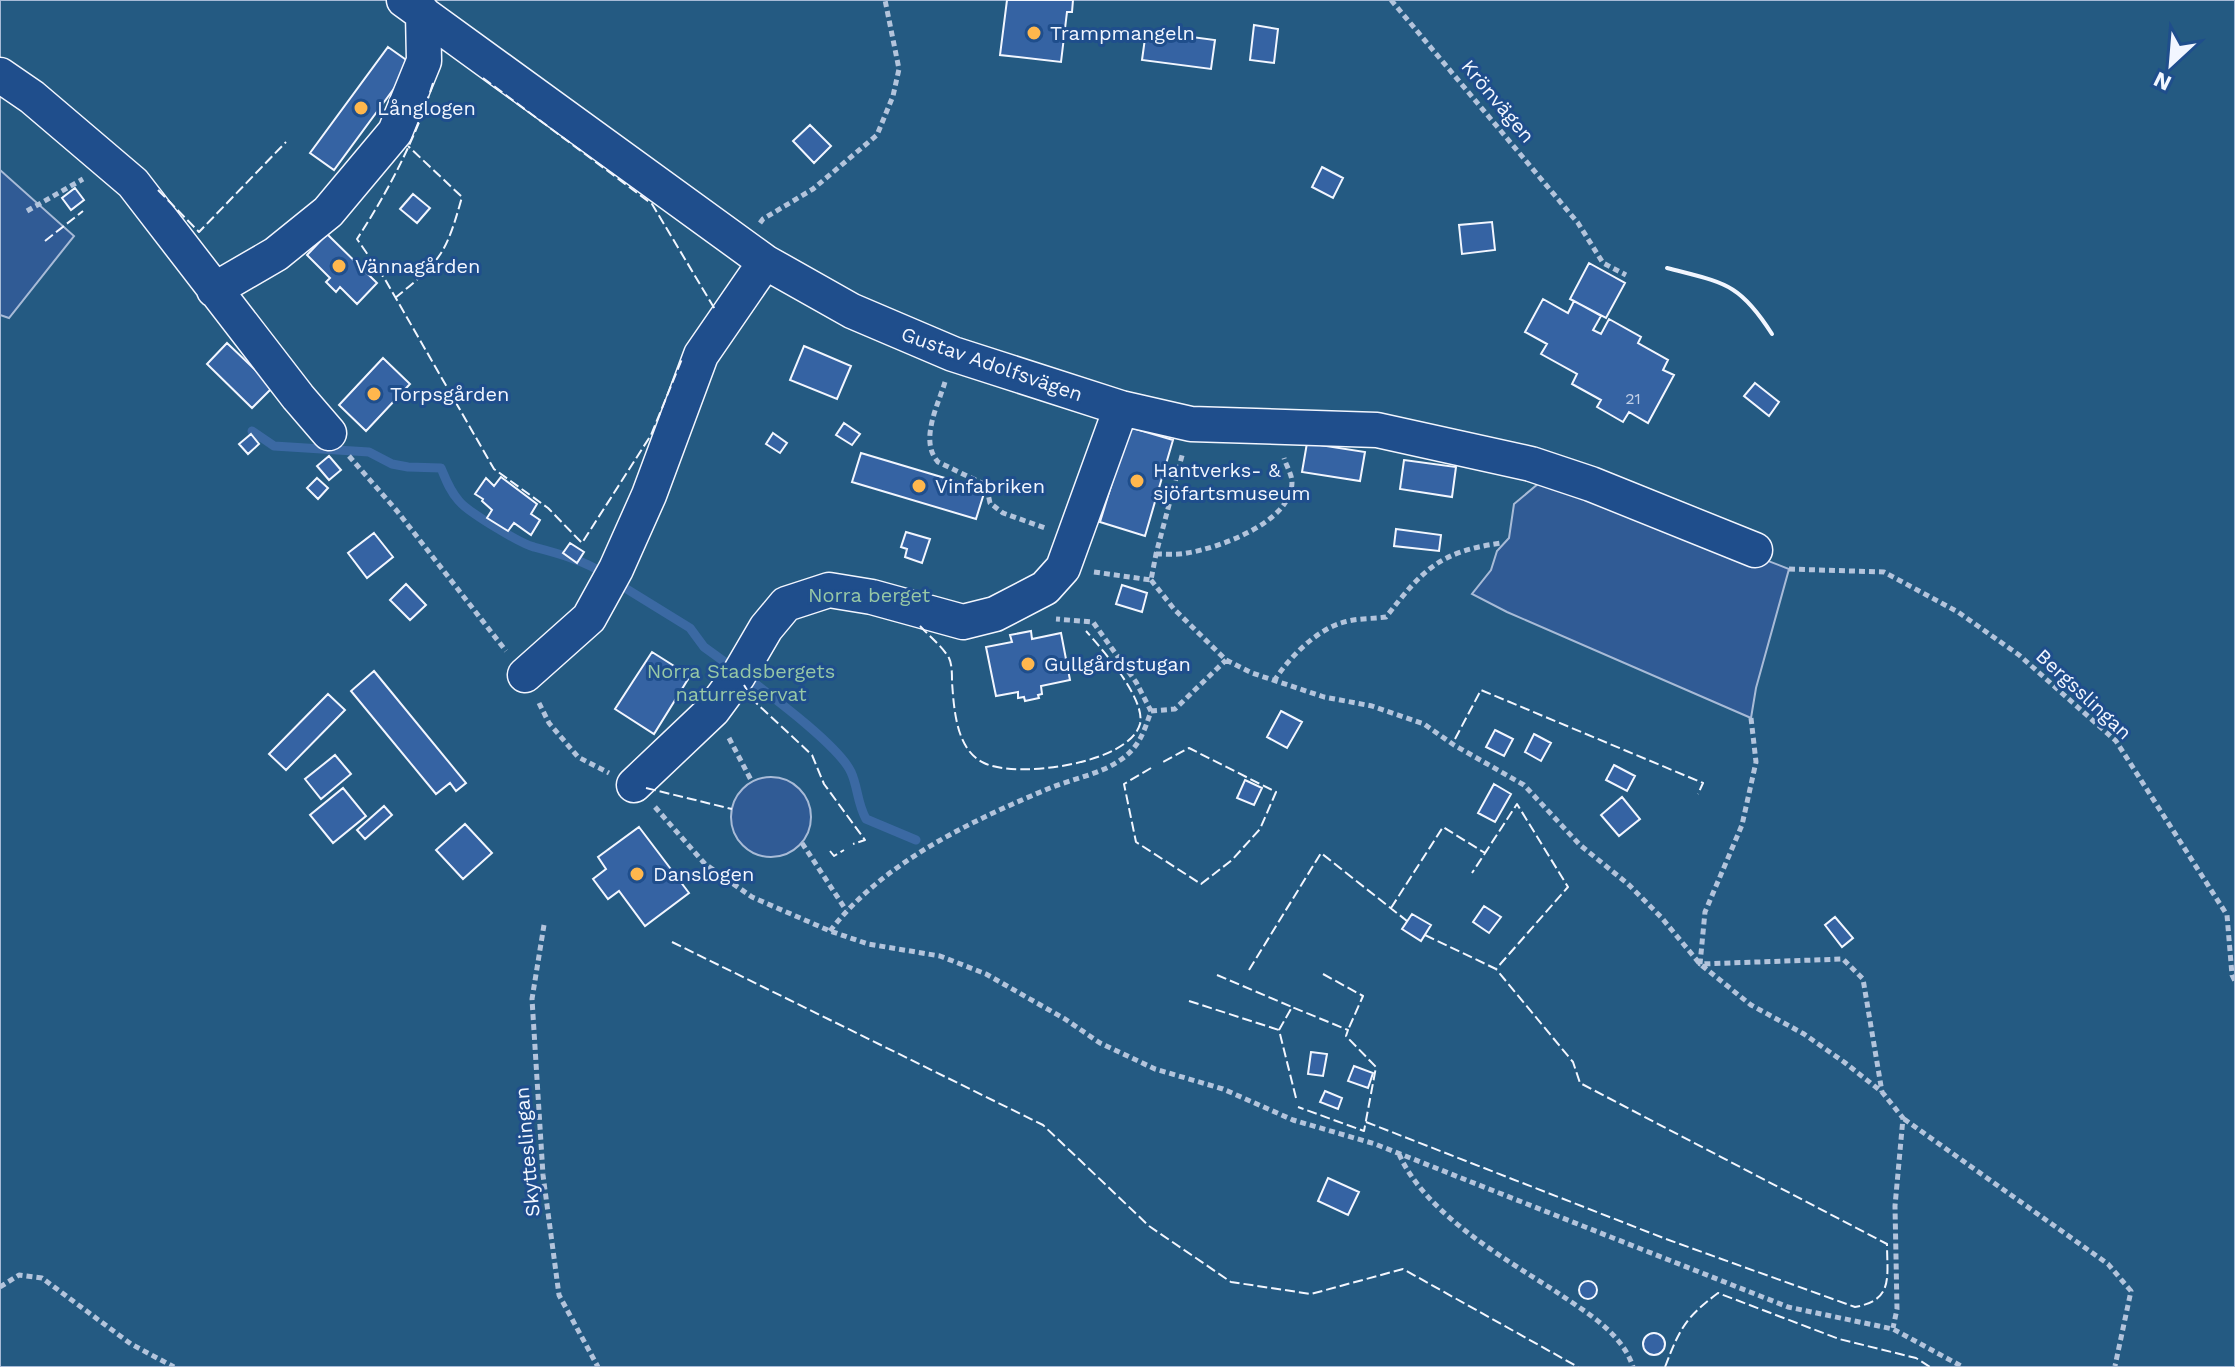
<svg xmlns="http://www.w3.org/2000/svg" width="2235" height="1367" font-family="'Work Sans',sans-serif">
<rect width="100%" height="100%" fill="#1f4e8c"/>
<path fill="#245a82" stroke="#a8bbd7" stroke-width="2" d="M0,0H2235V1367H0Z"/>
<path fill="#305b95" stroke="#a8bbd7" stroke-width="2" d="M0,170L74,236L9,318L0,315Z
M1545,478L1562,482L1789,569L1756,688L1751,718L1507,612L1472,594L1491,570L1497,551L1509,538L1514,504Z
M731 817a40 40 0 1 1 80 0a40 40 0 1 1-80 0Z"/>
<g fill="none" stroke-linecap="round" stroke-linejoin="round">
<path stroke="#3b69a3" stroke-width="9" d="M252,431L274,446L369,452L392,464L408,467L441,468C446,480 450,491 459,501C468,512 521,544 534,547C560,554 583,560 605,574
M617,583L690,628L704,647L733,668
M745,676C770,695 839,746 851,772C858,787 857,803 866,819L916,840"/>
</g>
<path fill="#3563a3" stroke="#f2f6ff" stroke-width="2" d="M1007,0H1073L1072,12H1067L1061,62L1000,55Z
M1254,25L1278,29L1274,63L1250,60Z
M1146,31L1215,40L1211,69L1142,60Z
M388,47L412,64L334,170L310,153Z
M810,125L831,146L814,163L793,141Z
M1322,167L1343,178L1333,198L1312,187Z
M75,188L84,200L71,210L62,198Z
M413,194L430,208L417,223L400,209Z
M1492,222L1495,250L1462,254L1459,225Z
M327,234L377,283L357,304L340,287L336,292L326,282L330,278L307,255Z
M1589,263L1625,283L1606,318L1570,299Z
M1543,299L1568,313L1574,301L1601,316L1593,330L1601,334L1609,319L1641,337L1638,343L1668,360L1663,370L1674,375L1648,423L1629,412L1623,422L1597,407L1601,400L1572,384L1577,374L1541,354L1547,344L1525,332Z
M227,343L273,387L252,408L207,364Z
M804,346L851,366L837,399L790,380Z
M383,358L410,384L366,431L339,405Z
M1755,383L1779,402L1769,416L1744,396Z
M844,423L860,434L852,445L836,435Z
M1129,427L1173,440L1145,536L1100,522Z
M773,433L787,443L780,453L766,444Z
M251,434L259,444L248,454L239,444Z
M1307,443L1365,452L1360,481L1302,472Z
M861,453L985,490L976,519L852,482Z
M329,456L341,470L329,480L317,466Z
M1404,460L1456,467L1452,497L1400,489Z
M501,477L537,504L531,514L540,520L531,535L514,523L508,531L487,518L492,510L482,501L483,499L475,494L486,478L494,486Z
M317,478L328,488L318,499L307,488Z
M1396,529L1441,535L1439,551L1394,546Z
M906,532L930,539L922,563L905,557L907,549L901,547Z
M374,533L393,557L367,578L348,553Z
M570,543L584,552L577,563L563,553Z
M406,584L426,605L410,620L390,600Z
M1122,585L1147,593L1142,612L1116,604Z
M1031,631L1032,639L1061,633L1070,680L1041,686L1042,694L1038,695L1039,698L1025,701L1024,697L1018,698V692L996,696L986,647L1012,642L1010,635Z
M652,652L690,676L654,734L615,709Z
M374,671L466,783L456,791L450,783L436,794L351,691Z
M328,694L345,710L286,770L269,754Z
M1281,711L1302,722L1287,748L1267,737Z
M1495,730L1513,739L1504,756L1486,747Z
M1534,734L1551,743L1541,761L1525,752Z
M335,755L351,774L321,799L305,779Z
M1614,765L1635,776L1627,791L1606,780Z
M1245,780L1262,788L1254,805L1237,798Z
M1494,784L1511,794L1495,822L1478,813Z
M343,788L366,816L333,843L310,815Z
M1622,797L1640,819L1619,836L1601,815Z
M384,806L392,815L365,839L357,830Z
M465,824L492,853L463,879L436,850Z
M639,827L689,893L645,926L619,891L608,899L593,879L606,869L598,857Z
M1484,906L1501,917L1489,933L1473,922Z
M1412,914L1431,925L1421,941L1402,929Z
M1835,917L1853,938L1842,947L1825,925Z
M1311,1052L1327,1054L1323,1076L1308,1074Z
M1354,1066L1373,1073L1368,1088L1348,1081Z
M1325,1091L1342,1098L1338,1109L1320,1102Z
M1328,1178L1359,1192L1348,1215L1318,1201Z
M1579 1290a9 9 0 1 1 18 0a9 9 0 1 1-18 0Z
M1643 1344a11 11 0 1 1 22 0a11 11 0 1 1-22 0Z"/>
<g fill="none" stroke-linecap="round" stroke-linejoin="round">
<defs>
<path id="minor" d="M404,0L765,262L852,311L953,354L1121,408L1191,424L1377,430L1531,464L1591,484L1755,550
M0,75L32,97L133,183L298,397L329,433
M214,290L276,254L328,212L395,132L424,61L423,13
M525,675L589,618L616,569L649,495L701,355L765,262
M634,785L713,710L738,676L766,628L786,604L829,590L872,597L963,622L995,614L1045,588L1063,568L1121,408"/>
</defs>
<use href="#minor" stroke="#f2f6ff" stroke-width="37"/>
<path stroke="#b3c4dc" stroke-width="5" stroke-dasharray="6 4" stroke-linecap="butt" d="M1391,0L1578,223L1603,263L1626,275
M27,211L83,179
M760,223L763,219L813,189L877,135L893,96L899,69L885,0
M945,382C938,405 919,441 938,462L986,485L990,503L1003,513L1045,528
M349,456L397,511L506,651
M1156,554C1166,554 1177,555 1187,553C1219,548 1292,522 1292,482C1292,475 1286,465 1284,458
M1789,569L1884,572L1958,612L2019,655L2116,741L2227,915L2232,975L2235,981
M1094,572L1151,580L1156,554L1183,452
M1151,580L1174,609L1226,660L1252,673L1324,697L1372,706L1424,724L1454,745L1524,785L1580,845L1628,884L1661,917L1700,964L1751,1005L1804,1034L1844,1062L1882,1092L1903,1118L1895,1206L1897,1309L1893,1328
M1274,681C1288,659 1315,631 1341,623C1355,618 1372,619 1386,617C1423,570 1438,552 1501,543
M539,703L549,723L578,757L609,773
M1151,711L1175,709L1226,660
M1751,718L1756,762L1742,825L1705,912L1700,964L1843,959L1863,979L1882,1092
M729,738L751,780
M655,807L705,864L752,897L830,931L868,944L940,956L986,974L1065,1019L1100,1043L1155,1069L1223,1089L1293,1120L1375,1144L1788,1307L1893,1329L1963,1367
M802,843L846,910
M544,925L532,999L543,1175L559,1295L598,1367
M830,931C883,862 971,821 1050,788C1072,779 1100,774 1119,761C1139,748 1144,732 1151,711L1136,682L1093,622L1056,619
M1904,1119L2108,1264L2131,1291L2115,1366
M1399,1154C1425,1213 1502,1257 1555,1291C1584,1311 1622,1332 1633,1367
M0,1287L19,1275L42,1278L131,1344L174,1367"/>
<use href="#minor" stroke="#1f4e8c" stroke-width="34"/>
<path stroke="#f2f6ff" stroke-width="2" stroke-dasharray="10 4" stroke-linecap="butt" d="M483,78L652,204L716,311
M433,83C416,138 389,190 357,239L386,281L494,469L548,508L582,543L651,435L682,359
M158,190L199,232L286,142
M45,241L83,211
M395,298C441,261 446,254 462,197L408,146
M920,626C929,636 942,646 949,658C952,664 952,674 952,682C954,709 956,750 984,763C1016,779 1129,764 1140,724C1146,699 1102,649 1086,631
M744,685L753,700L812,755L824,784L865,840L853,844
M1455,739L1481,690L1703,783L1698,794
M1151,768L1124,784L1136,842L1201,884L1232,860L1260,829L1276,792L1189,748L1161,763
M646,788L732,809
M830,851L834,856L844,850
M1391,908L1443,827L1485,853
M1425,935L1496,969L1568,887L1517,804L1472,873
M672,942L1043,1125L1149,1226L1231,1282L1311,1294L1403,1269L1578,1367
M1249,970L1321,853L1407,921
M1323,974L1363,996L1348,1030
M1217,975L1292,1007
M1189,1001L1279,1030
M1296,1098L1279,1030L1292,1007L1348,1030L1346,1036L1376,1067L1364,1131L1298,1107
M1366,1122L1666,1239L1855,1307C1894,1300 1887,1277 1887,1244L1580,1083L1573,1062L1496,969
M1665,1367C1680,1328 1685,1318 1718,1293L1839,1339L1916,1358L1930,1367"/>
<path stroke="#f2f6ff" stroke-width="4" d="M1667,268C1724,283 1739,282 1772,334"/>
</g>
<g fill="#ffb74d" stroke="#1f4e8c" stroke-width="3">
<circle cx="1034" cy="33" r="8"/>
<circle cx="361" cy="108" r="8"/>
<circle cx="339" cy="266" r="8"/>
<circle cx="374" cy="394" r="8"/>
<circle cx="1137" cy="481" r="8"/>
<circle cx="919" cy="486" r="8"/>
<circle cx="1028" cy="664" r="8"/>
<circle cx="637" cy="874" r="8"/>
</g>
<g text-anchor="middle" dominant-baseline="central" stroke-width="6" stroke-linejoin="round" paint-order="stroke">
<g font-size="16" fill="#c3d1e8">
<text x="1633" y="398">21</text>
</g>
<g font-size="20" fill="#f2f6ff" stroke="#1f4e8c" text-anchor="start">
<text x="1050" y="33">Trampmangeln</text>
<text x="377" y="108">Långlogen</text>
<text x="355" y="266">Vännagården</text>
<text x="390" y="394">Torpsgården</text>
<text x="1153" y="470">Hantverks- &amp;<tspan x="1153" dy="23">sjöfartsmuseum</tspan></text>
<text x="935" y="486">Vinfabriken</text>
<text x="1044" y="664">Gullgårdstugan</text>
<text x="653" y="874">Danslogen</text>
</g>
<g font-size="20" fill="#f2f6ff" stroke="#1f4e8c">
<text transform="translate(1498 101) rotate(50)">Krönvägen</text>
<text transform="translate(992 364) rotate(19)">Gustav Adolfsvägen</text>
<text transform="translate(2084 694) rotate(43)">Bergsslingan</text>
<text transform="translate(527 1152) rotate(-95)">Skytteslingan</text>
</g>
<g font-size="20" fill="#97c8a6" stroke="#1f4e8c">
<text x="869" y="595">Norra berget</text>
<text x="741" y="671">Norra Stadsbergets<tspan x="741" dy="23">naturreservat</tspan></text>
</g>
</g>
<g transform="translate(2171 64) rotate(206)" stroke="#1f4e8c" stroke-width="6" paint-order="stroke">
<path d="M0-6L14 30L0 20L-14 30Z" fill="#f2f6ff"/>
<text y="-12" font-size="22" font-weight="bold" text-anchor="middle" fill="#f2f6ff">N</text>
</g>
</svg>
